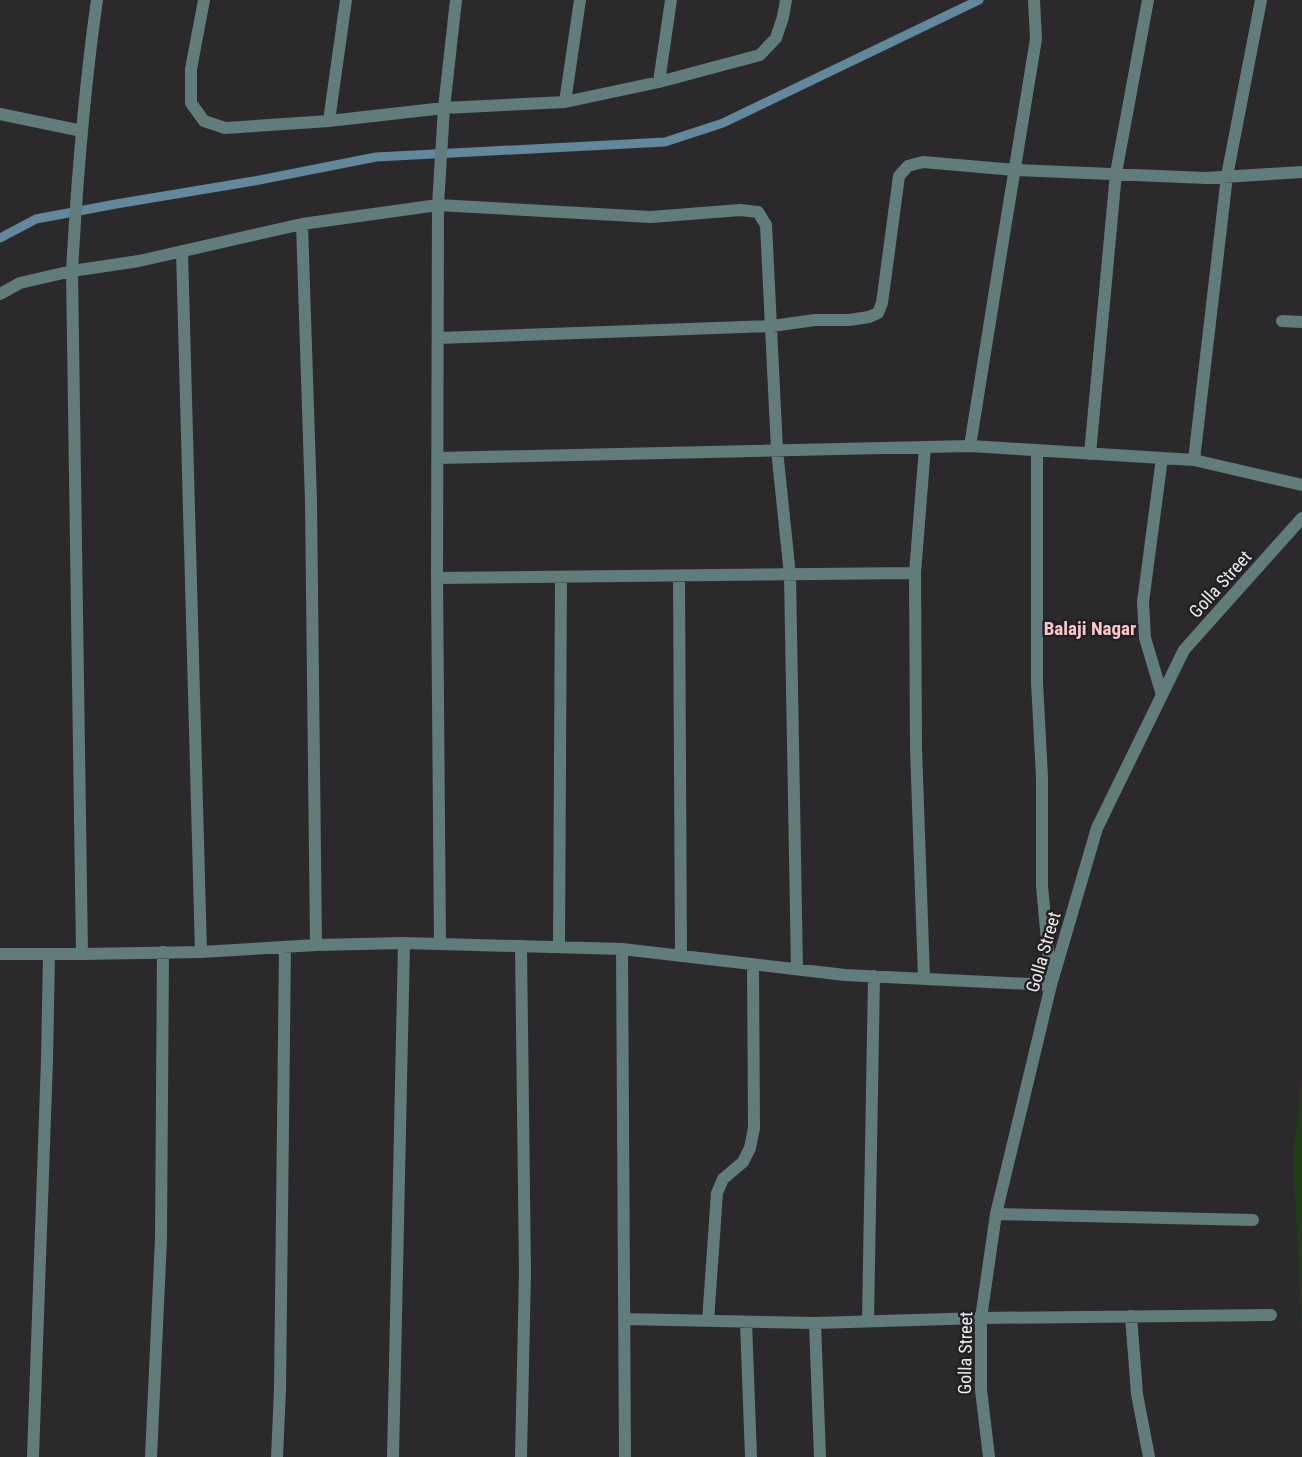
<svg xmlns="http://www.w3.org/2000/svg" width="1302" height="1457" font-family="'Roboto Condensed',sans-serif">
<rect width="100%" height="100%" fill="#2c292d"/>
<path fill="#233d19" d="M1302,1079V1334L1293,1155Z"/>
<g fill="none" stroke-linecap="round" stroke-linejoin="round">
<path stroke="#64889b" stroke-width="9" d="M0,238L36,219L116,204L254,181L376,157L665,142L723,123L979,0"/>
<path stroke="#617c7b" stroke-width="12" d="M204,0L191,69V103L204,121L225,128L329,121L444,108L565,102L659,82L760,55L776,38L783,17L786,0
M659,82L671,0
M565,102L580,0
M0,114L82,131
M329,121L346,0
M302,224L311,501L316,945
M182,251L201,952
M0,294L20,283L72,271L139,261L302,224L438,205L651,217L740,210L758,212L766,225L777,450L790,575L797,969
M1282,321L1302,322
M438,338L772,326L815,320H849L869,317L878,313L882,303L899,176L908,166L923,162L1015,170L1206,178L1302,172
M970,446L1000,259L1036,39L1034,0
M1090,454L1116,173L1148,0
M438,458L970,446L1194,460L1302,485
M1162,458L1143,602L1145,638L1162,695
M1194,460L1227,176L1261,0
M679,576L681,956
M437,578L915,573
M440,944L437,578L438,205L444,108L456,0
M559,947L561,577
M622,949L625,1457
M0,954H82L201,952L316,945L404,943L440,944L622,949L845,975L1051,985L1042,886V777L1037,682V450
M82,954L72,271C77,181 84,90 97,0
M924,978L916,748L915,573L925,447
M996,1214L1253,1220
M1131,1316L1137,1394L1149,1457
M625,1319L815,1323L981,1318L1271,1315
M708,1321L717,1193L723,1179L743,1162L750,1148L754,1128L753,965
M868,1321L874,976
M746,1322L751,1457
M815,1323L820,1457
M33,1457L47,1060L49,954
M151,1457L161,1239L163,952
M277,1457L280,1390L285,947
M393,1457L404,943
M521,1457L525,1273L521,946
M989,1457L981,1390V1318L996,1214L1051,985L1097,828L1184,650L1302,518"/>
</g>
<g text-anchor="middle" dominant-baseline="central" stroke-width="5" stroke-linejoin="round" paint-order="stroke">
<g font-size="18" fill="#eeecef" stroke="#232023">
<text transform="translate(1220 584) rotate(-48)">Golla Street</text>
<text transform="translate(1043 952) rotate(-74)">Golla Street</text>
<text transform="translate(965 1353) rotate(-89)">Golla Street</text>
</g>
<g font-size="19" font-weight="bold" fill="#fac6c9" stroke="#232023">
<text x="1090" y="628">Balaji Nagar</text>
</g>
</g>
</svg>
